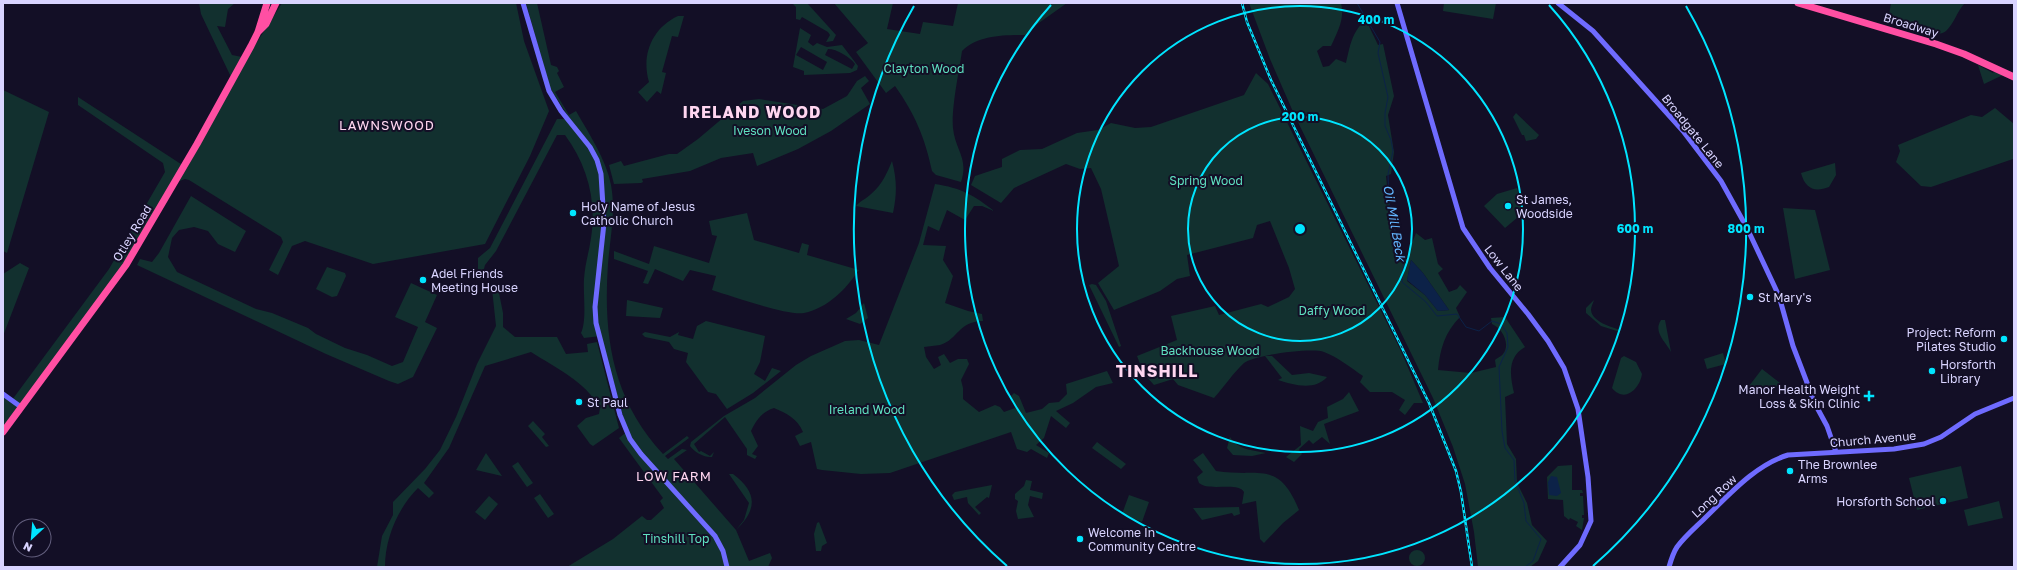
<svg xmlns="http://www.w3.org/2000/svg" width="2017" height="570" font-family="'Golos Text',sans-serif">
<rect width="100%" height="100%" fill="#130f26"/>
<path fill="#12302f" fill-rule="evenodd" d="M199,3H235L228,9L225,27L217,26L232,55L242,57L231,77L201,14Z
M282,3H516L524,41L549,111L530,156L485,244L373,264L305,241L292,246L278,275L269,270L283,242L281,237L189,180L185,179L174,183L126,265L3,432V394L12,400L109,269L165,172L163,163L78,105V97L187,168L248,56Z
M526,3H537L551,65L557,67L559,71L557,73L564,87L555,92L569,115L576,111C589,134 606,159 611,185C616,212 610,238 608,264C603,335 612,399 663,454L687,436L689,438L665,456L668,459L682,449L687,450L674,459L736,530L744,520L749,503L729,474H733C757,492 758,509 736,530L749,561L770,553L772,558L768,567H567L613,539L642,516L647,520H651L664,508L660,501L663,498L619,438L628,431L624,420L601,336L584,338L581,333C587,321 583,294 584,279C585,264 589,252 591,238C597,200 587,165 565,135H557L496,251L485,265L481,280H478V258L490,248L557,119H564L568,116L550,88Z
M792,3H807L836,35L833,41L826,42L830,35L828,32L802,17L800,20L796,19V7Z
M834,3H893L887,29L920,34L923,22L953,26L958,3H1067L1036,25L1026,35C1004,35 978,35 962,51C959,72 951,109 953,128C955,150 969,158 961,182L936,175L932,171C925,138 915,114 895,86L886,93L856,52L868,43Z
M1249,3H1341C1345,18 1338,31 1331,46H1323L1317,51L1323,67L1329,66L1336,59L1346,63C1350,46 1352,31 1366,20L1378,45L1383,44L1394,96L1388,115L1394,152L1391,174L1386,176L1394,254L1407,256L1416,233L1425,240L1432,238L1438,264L1443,269L1438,273L1449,292L1457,289L1460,285L1467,292L1456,308L1460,317C1445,332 1440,349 1438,370L1471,373L1496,367L1495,360C1497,358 1502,356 1503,354C1511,344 1502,328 1492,324L1491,318L1505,317L1525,347C1507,357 1510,376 1514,393L1505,397L1507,444L1516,459L1517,483L1527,503L1532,525L1547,541L1538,561L1530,567H1478L1474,532L1465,484L1453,447L1433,398L1294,114L1270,59ZM1411,260L1423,273L1449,310L1438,311L1425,295L1407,281Z
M1444,3H1496L1493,19L1443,11Z
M1891,3H1965C1957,11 1954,24 1946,31C1936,40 1900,25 1888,21Z
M678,16H684L678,37L672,36L662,72L666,73L661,94L657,91L647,102L638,92L649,82C641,55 652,28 678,16Z
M800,28L811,35L808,42L813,46L817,43L827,47L842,45L858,66L857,70L850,73L804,75V71L793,67ZM801,47L827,62L823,70L796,55ZM828,49C837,49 850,57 855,64L852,69L825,55Z
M1978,65L1993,73L1995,71L2003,75L1984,84Z
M1256,73L1268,84L1401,351L1423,403H1414L1405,415L1399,410L1405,400L1392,392H1370L1360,382L1363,376C1351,368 1338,357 1324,352C1313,347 1253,355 1244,363C1233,373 1224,387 1214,398L1178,385L1173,379L1154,385L1144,374L1137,356L1177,340L1171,316L1215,306L1219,315L1261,304L1268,307L1289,297L1295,289L1289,268L1270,221L1257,225L1253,238L1187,255L1190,276L1177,279L1160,291L1114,310L1098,283L1119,266L1101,189L1091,168L1080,169L1066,164L1014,188L1001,203L971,185L975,176L1002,167V159L1020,150L1042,149L1077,133L1098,130L1111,123L1135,128L1151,127L1244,95Z
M865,76L869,81L861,88L870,104L831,131L798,149L757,166L753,153L721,158L690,171L642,179L643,182L641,183L614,184L609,165L621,161L624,166L669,154H677L698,139L743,101L759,99L823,109L847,96L857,81Z
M3,90L49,112L7,253L3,251Z
M1995,108L2014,124L2013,159L1931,187L1921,186L1896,162L1900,151L1898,145L1971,115L1982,117Z
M1516,113L1539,135L1536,139L1526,141L1524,135H1522L1513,117Z
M892,161C897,180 897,194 893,213L856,206C860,201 866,199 871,194C882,185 887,173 892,161Z
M1835,163L1836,175L1829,187C1814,193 1805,188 1801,173Z
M935,184C961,188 974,195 994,211L982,206H974L965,220L947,210L939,231L928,226L923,245L946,246L943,260L953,276L945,303L968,311L982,314L983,321C957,322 959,339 940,345C935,346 929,346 924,347L926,357L934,369L941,365L938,357L944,354L950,363L958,359H967L969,364L961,380L963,388V399L979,412L995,405L1000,407L1004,412L1015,408L1011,396L1014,393L1019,396L1026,413L1042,409L1049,403L1059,402L1067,394L1066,384L1107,371L1113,383L1096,387L1073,403L1056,411L1070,423L1066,428L1051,416L1044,438L1036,445L1049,453L1047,458L1031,449L1027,452L1017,449L1011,432L890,473L861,474L822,470L817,469L811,442L800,446L795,436L803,432C798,419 786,413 774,408C762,412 757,419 751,431L758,446L752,454L757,456L755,459L747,455V449L725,417L694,444L699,452L701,451L710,456L714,452L712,457C705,458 694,452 690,446L691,442L724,416L755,398L796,365L811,356L845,341L859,340L879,345L919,243Z
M1517,188L1524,212L1505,228L1484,206L1497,194Z
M191,196L246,231L235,252L218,244L208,231L194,227L179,230L172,238L168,257L177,272L256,309L272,313L308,328L316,334L345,348L367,355L392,366L403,362L418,327L395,317L411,283L437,295L425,322L437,328L413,377L398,384L389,381L326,354L137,265L140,259L152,262L159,253Z
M1783,208L1815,210L1830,270L1795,279Z
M747,213L754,240L799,253L802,243L809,245L807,255L859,270C846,289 828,308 804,313C788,316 731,296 712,290L716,276L690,270L683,281L655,269L648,284L643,283L648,271L614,259V251L649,264L654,246L709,263L717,236L712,235L709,221Z
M20,263L29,268L3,336V274Z
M327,267L345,273L346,276L337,296L332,297L316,289Z
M1092,284L1096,285L1106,301L1121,346L1119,347L1089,285Z
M498,288L503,313V327L515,337H557L566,354L588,352L587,344L597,342L619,428L593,446L590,444L577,426L586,418L599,414L600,408C585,381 556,368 531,352L485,366L449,448L424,483L434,493L429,498L418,488C398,508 385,538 385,567H377L382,536L393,515V502L425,469L440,450L456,417L477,364L496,326L492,289Z
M627,300L663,308L660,318L626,316Z
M1594,300C1593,303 1591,307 1591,310C1592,322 1612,327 1620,330V332L1601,326L1586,313V308Z
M864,303L868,318L860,324L846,319L856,313Z
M1661,320H1665L1671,352C1665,341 1653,332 1661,320Z
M706,321L765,336L760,362L754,374L765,381L772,368L781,371L753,393L727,409L716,394L708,392L686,362L688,353L674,349L669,342L645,337L642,334L645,332L670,337L679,332L678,335L693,339L697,326Z
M1723,353L1726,364L1707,369L1704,359Z
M1265,356H1272L1292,375L1309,373L1327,377C1315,391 1293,385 1278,380L1282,378Z
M1624,356L1636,362L1642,374C1640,388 1625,404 1612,388L1621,358Z
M1762,369L1780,383L1776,387L1750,393L1746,390Z
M1349,392L1359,411L1324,424L1330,444L1322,437L1313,444L1309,440L1299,449L1302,454L1294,462L1286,457L1301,445L1300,426L1313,431L1318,422L1328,418L1327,407L1343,399Z
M533,421L545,434L542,437L549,446L546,447L528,426Z
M1230,437C1238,450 1252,450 1266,453L1252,456L1233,455L1227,448Z
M1097,442L1126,464L1121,469L1092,448Z
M486,453L502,476L476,470Z
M1203,453L1216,471C1259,478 1278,459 1299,510L1283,523L1264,543L1260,539L1256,501L1242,504L1244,492C1238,481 1210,492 1199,483L1197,477L1203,472L1193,460Z
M518,462L533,483L527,487L512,466Z
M1572,465V490H1582L1583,493H1580V496H1583L1584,515H1582V518H1584L1582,530L1576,526L1578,522L1570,518L1569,520L1564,516L1563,500L1548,499L1547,477L1558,466Z
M1961,466L1968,498L1917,510L1909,478Z
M1026,480L1032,481L1030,490L1043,493L1042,499L1030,496L1028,505L1034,517L1018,519L1016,511L1018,501L1015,499V494L1024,486Z
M992,485L989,498L987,497L975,507L981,513L979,515L968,503L967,497L954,500L952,495L955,492Z
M540,494L554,514L548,518L534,498Z
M1129,495L1149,502L1142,522L1122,514Z
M489,496L498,504L485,520L475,512Z
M1999,501L2003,518L1968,526L1964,510Z
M1239,507L1240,514L1234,516L1232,513L1202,520L1193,508Z
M819,522L827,543L822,546L821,551H816L814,534L817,523Z
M1409 558a8 8 0 1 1 16 0a8 8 0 1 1-16 0Z"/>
<path fill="#0c2248" d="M1411,260L1423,273L1449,310L1438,311L1425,295L1407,280Z
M1551,476L1557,477L1561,493L1557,496L1549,495L1548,482Z"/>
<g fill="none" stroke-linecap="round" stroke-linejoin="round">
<path stroke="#0c2248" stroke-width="1" d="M1357,3L1380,42L1378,53L1388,97L1385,113V126L1391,140L1393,151L1388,174L1389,202L1400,255L1404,258L1402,282L1426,302L1437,316L1457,314L1466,327L1479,331L1492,321L1501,324L1507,333L1508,347L1499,367L1502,431L1505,448L1514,460L1515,481L1524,503L1526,521L1541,539L1533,561L1525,567"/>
<path stroke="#6f6bff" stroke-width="5" d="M523,3L549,91L561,111L590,147L597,160L601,174L604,223L595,307L596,323L620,415L630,439L641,454L715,536L723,551L727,567
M1397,3L1463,228L1490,268L1528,314L1548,341L1564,368L1578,409L1588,477L1591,521L1580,545L1560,567
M1558,3L1593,31L1683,131L1721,181L1747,228L1779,296L1793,346L1806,380L1814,402L1827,426L1836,452
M3,394L21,407
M1669,567C1671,560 1673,553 1677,547C1685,536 1696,527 1705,518C1729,495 1755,465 1788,455L1894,449L1924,444L1941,437L1975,414L2014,398"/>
<path stroke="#ff4fa3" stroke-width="7" d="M1798,3L1936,44L1964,54L2014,77
M258,32L266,24L276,3
M3,432L126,265L197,144L251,46L258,32L267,3"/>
<defs>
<path id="rail" d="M1242,3L1247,22L1271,80L1429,403L1456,471L1461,492L1472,567"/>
</defs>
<use href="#rail" stroke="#00e5ff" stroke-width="2.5"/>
<use href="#rail" stroke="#130f26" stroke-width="1" stroke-dasharray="3" stroke-linecap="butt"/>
</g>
<g fill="none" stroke="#00e5ff" stroke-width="2">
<circle cx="1300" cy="229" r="112"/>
<circle cx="1300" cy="229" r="223"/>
<path d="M1549 5A335 335 0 1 1 1051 5"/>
<path d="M1007 566A446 446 0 0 1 914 6M1686 6A446 446 0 0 1 1593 566"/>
</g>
<g fill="#00e5ff" stroke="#130f26" stroke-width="1.5">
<circle cx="1508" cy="206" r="4"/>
<circle cx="573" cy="213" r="4"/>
<circle cx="423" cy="280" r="4"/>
<circle cx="1750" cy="297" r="4"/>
<circle cx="2004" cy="339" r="4"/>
<circle cx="1932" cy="371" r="4"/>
<path d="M1867 390h4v4h4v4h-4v4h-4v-4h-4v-4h4z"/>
<circle cx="579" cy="402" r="4"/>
<circle cx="1790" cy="471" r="4"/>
<circle cx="1943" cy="501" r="4"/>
<circle cx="1080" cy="539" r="4"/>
</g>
<g text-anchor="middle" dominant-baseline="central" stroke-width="4" stroke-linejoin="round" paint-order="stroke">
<g font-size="12" fill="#d9d4ff" stroke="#130f26">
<text transform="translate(1911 25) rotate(17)">Broadway</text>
<text transform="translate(1693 131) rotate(51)">Broadgate Lane</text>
<text transform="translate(132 233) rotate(-59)">Otley Road</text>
<text transform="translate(1504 268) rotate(52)">Low Lane</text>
<text transform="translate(1873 439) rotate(-5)">Church Avenue</text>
<text transform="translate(1714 496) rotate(-43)">Long Row</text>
</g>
<g font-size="12" fill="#5fe0c0" stroke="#130f26">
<text x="924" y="68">Clayton Wood</text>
<text x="770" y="130">Iveson Wood</text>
<text x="1206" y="180">Spring Wood</text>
<text x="1332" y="310">Daffy Wood</text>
<text x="1210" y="350">Backhouse Wood</text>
<text x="867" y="409">Ireland Wood</text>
<text x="676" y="538">Tinshill Top</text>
</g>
<g font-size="12" fill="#d9d4ff" stroke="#130f26" text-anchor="start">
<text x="1516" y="199">St James,<tspan x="1516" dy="14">Woodside</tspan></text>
<text x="581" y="206">Holy Name of Jesus<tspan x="581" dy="14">Catholic Church</tspan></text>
<text x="431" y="273">Adel Friends<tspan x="431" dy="14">Meeting House</tspan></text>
<text x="1758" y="297">St Mary's</text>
<text x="1996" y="332" text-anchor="end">Project: Reform<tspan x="1996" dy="14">Pilates Studio</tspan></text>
<text x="1940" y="364">Horsforth<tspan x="1940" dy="14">Library</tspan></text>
<text x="1860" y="389" text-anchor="end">Manor Health Weight<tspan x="1860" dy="14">Loss &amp; Skin Clinic</tspan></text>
<text x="587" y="402">St Paul</text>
<text x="1798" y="464">The Brownlee<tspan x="1798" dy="14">Arms</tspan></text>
<text x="1935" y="501" text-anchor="end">Horsforth School</text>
<text x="1088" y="532">Welcome In<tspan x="1088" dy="14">Community Centre</tspan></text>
</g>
<g font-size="13" letter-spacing="1" fill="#ffd6f0" stroke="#130f26">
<text x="387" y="125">LAWNSWOOD</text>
<text x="674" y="476">LOW FARM</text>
</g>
<g font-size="13" font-style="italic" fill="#62b6ff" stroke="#130f26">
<text transform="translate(1395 223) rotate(80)">Oil Mill Beck</text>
</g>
<g font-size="16" font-weight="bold" letter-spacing="1" fill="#ffd6f0" stroke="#130f26">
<text x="752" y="112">IRELAND WOOD</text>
<text x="1157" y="371">TINSHILL</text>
</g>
</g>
<circle cx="1300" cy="229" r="6" fill="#00e5ff" stroke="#130f26" stroke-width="2"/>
<g font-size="12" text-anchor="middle" font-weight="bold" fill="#00e5ff" stroke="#130f26" stroke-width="4" stroke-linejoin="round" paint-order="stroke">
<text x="1376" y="24">400 m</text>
<text x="1300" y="121">200 m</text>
<text x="1635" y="233">600 m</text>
<text x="1746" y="233">800 m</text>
</g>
<rect width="2017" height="570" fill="none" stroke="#d9d4ff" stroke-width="8"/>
<g transform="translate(32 538) rotate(206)"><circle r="19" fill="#130f26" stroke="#625e7d"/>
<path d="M0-3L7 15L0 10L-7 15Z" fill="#00e5ff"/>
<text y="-6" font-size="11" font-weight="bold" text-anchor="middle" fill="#d9d4ff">N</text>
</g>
</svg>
